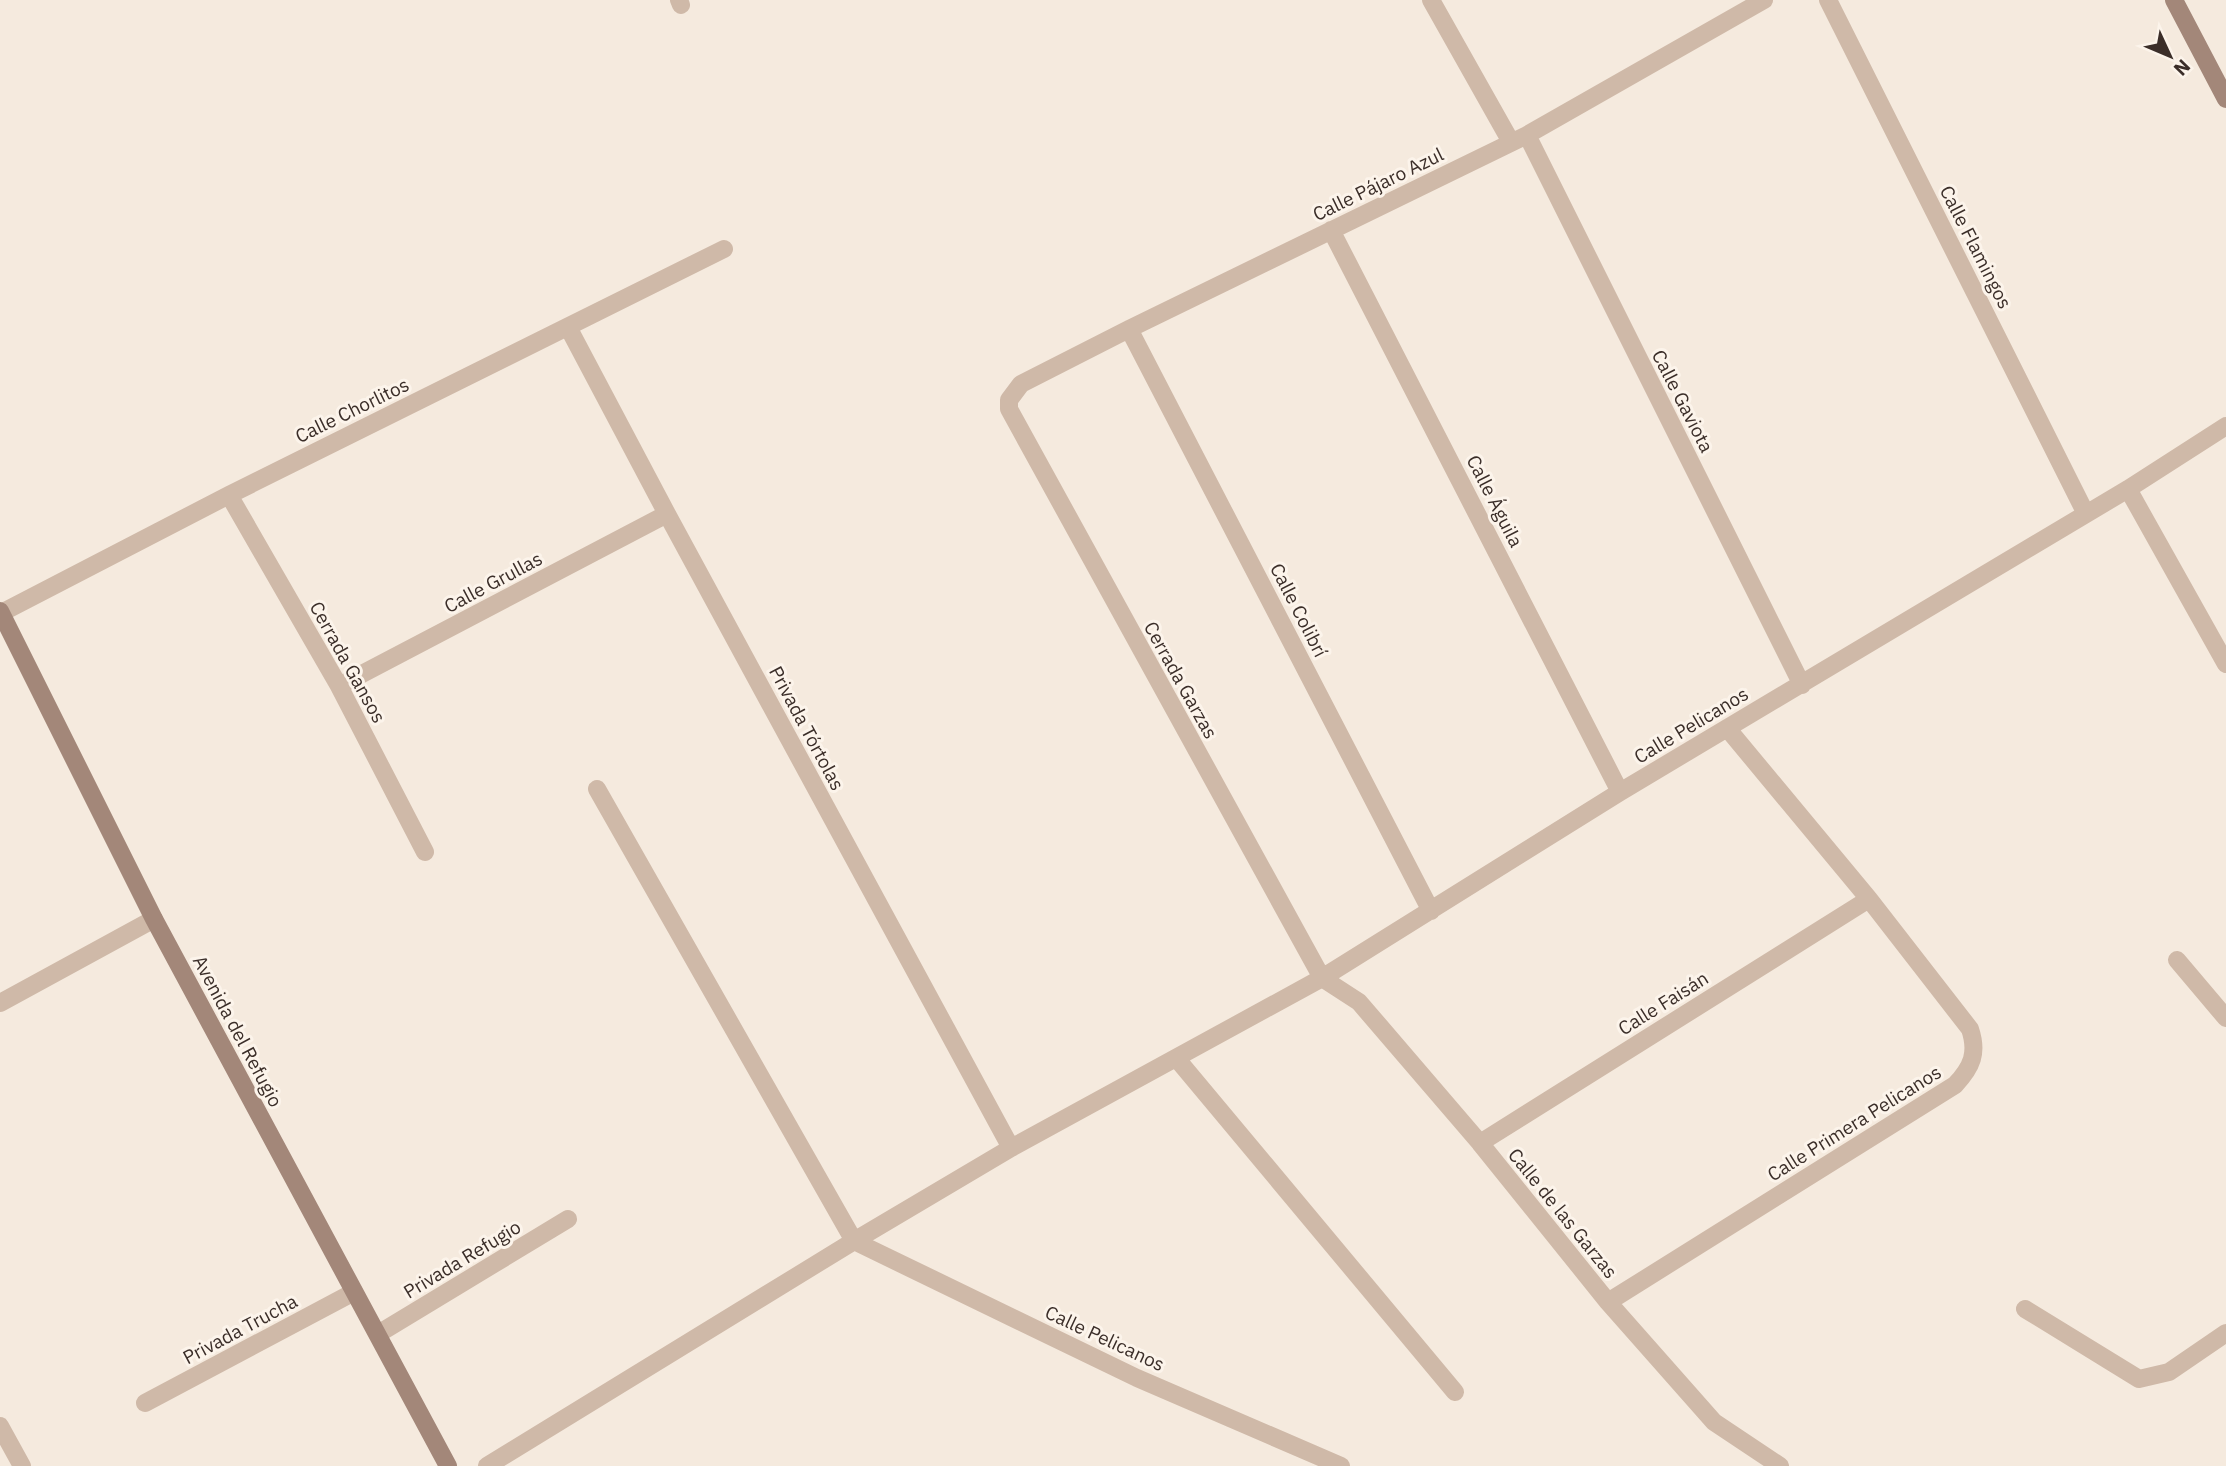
<svg xmlns="http://www.w3.org/2000/svg" width="2226" height="1466" font-family="'IBM Plex Sans',sans-serif">
<rect width="100%" height="100%" fill="#f5eade"/>
<g fill="none" stroke-linecap="round" stroke-linejoin="round">
<path stroke="#cfb9a8" stroke-width="18" d="M2025,1309L2139,1379L2169,1372L2226,1333"/>
<path stroke="#cfb9a8" stroke-width="18" d="M679,0L681,5
M1431,0L1511,142
M1764,0L1527,135L1129,329L1021,384L1009,400V409L1322,978L1359,1002L1480,1143L1608,1302L1714,1422L1780,1466
M1828,0L2086,514
M1527,135L1802,685
M1331,230L1620,792
M568,327L667,514L1011,1148
M1129,329L1431,911
M2128,489L2226,664
M229,495L339,686L425,852
M1,613L229,495L724,249
M339,686L667,514
M597,789L854,1241L1137,1378L1341,1466
M2177,960L2226,1018
M0,1003L154,919
M1177,1059L1455,1392
M1480,1143L1869,899
M1608,1302L1955,1085C1972,1067 1978,1053 1970,1029L1869,899L1727,728
M378,1334L568,1219
M145,1403L354,1292
M0,1426L22,1466
M487,1466L854,1241L1011,1148L1322,978L1620,792L2128,489L2226,426"/>
<path stroke="#a38779" stroke-width="18" d="M2174,0L2226,99
M0,611L154,919L448,1466"/>
</g>
<g text-anchor="middle" dominant-baseline="central" stroke-width="6" stroke-linejoin="round" paint-order="stroke">
<g font-size="19" fill="#3b2e29" stroke="#fcf4eb">
<text transform="translate(1378 184) rotate(-26)">Calle Pájaro Azul</text>
<text transform="translate(1976 247) rotate(63)">Calle Flamingos</text>
<text transform="translate(1683 401) rotate(63)">Calle Gaviota</text>
<text transform="translate(352 410) rotate(-26)">Calle Chorlitos</text>
<text transform="translate(1495 501) rotate(63)">Calle Águila</text>
<text transform="translate(493 582) rotate(-28)">Calle Grullas</text>
<text transform="translate(1299 610) rotate(63)">Calle Colibrí</text>
<text transform="translate(348 662) rotate(61)">Cerrada Gansos</text>
<text transform="translate(1181 680) rotate(61)">Cerrada Garzas</text>
<text transform="translate(1691 725) rotate(-31)">Calle Pelicanos</text>
<text transform="translate(807 728) rotate(62)">Privada Tórtolas</text>
<text transform="translate(1663 1003) rotate(-32)">Calle Faisán</text>
<text transform="translate(238 1031) rotate(62)">Avenida del Refugio</text>
<text transform="translate(1854 1123) rotate(-32)">Calle Primera Pelicanos</text>
<text transform="translate(1563 1213) rotate(51)">Calle de las Garzas</text>
<text transform="translate(462 1259) rotate(-31)">Privada Refugio</text>
<text transform="translate(240 1329) rotate(-28)">Privada Trucha</text>
<text transform="translate(1105 1338) rotate(25)">Calle Pelicanos</text>
</g>
</g>
<g transform="translate(2170 56) rotate(134)" stroke="#fcf4eb" stroke-width="5" paint-order="stroke">
<path d="M0-5L12 26L0 18L-12 26Z" fill="#3b2e29"/>
<text y="-10" font-size="19" font-weight="bold" text-anchor="middle" fill="#3b2e29">N</text>
</g>
</svg>
